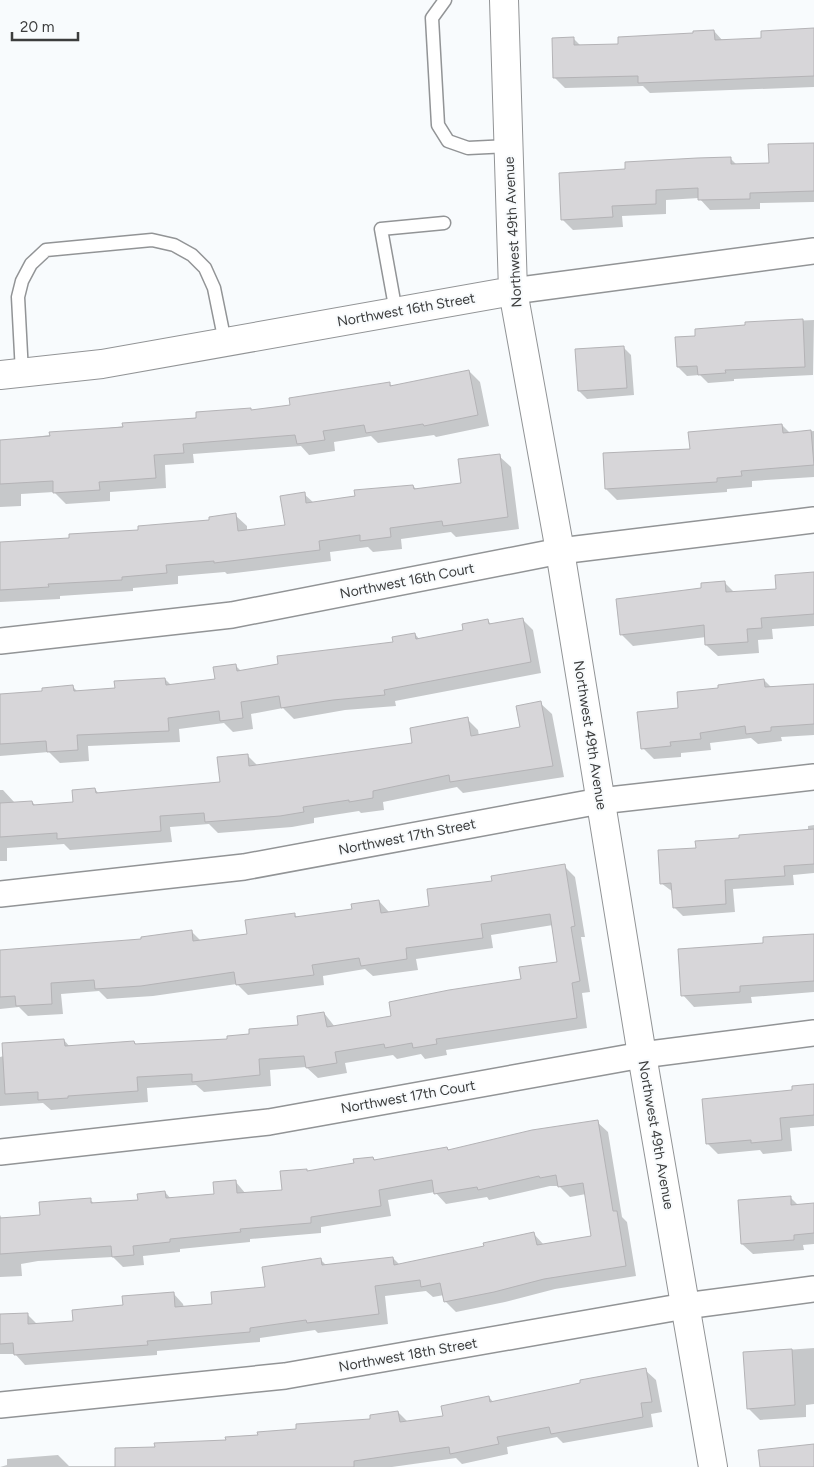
<svg xmlns="http://www.w3.org/2000/svg" width="814" height="1467" font-family="Figtree,sans-serif">
<rect width="100%" height="100%" fill="#f8fbfd"/>
<path fill="#0003" d="M814,29V87L650,93L643,86L565,88L554,77L574,39L581,46L620,45L714,31L723,41L762,39Z
M814,144V202L760,203V209L710,210L699,198L666,200V214L622,216L623,227L573,230L562,219L626,171L731,159L737,165L770,164Z
M814,320L813,375L734,379V381L708,383L700,375L687,376L678,367L697,337L746,326V323Z
M623,347L631,355L634,395L587,399L579,391Z
M469,371L480,382L489,426L436,437L434,435L378,443L371,436L334,442L335,451L309,455L301,446L193,454L194,463L165,465L166,488L110,492V501L66,504L54,492L21,494V506L0,507V441L252,411L291,406L389,383L393,387Z
M782,425L790,433L814,431V477L752,481V487L727,489V492L617,500L606,489L691,450Z
M499,456L511,467L519,529L456,537L451,532L401,539L402,549L373,552L368,547L330,552L331,561L227,574L225,572L178,576V584L133,588V591L60,596V599L0,602V543L70,539L139,531L210,521L235,515L247,526V531L286,527L304,494L314,503L413,486L417,490L463,484Z
M814,574V626L772,629L773,639L758,640L759,653L718,656L706,645V637L633,646L622,635L702,590L725,583L735,593L778,590Z
M522,619L533,630L541,673L395,701L396,706L345,710L294,719L283,708L251,714L253,729L233,732L224,723L179,729L180,742L88,746L89,761L60,763L49,752L0,756V695L44,693L73,687L78,692L116,689L165,679L171,685L216,680L235,665L242,672L394,643L415,634L420,640L465,631L487,620L492,625Z
M764,680L772,688L814,685V735L781,737L782,741L758,744L751,738L710,743L711,750L681,753V757L654,759L643,748L679,709L720,689Z
M540,703L552,714L564,777L463,793L457,787L383,802L384,810L361,813L359,811L314,818V823L292,827L218,833L209,824L170,827L172,842L70,850L64,844L7,848V861H0V790H3L15,803L32,802L36,806L75,803L95,789L99,794L221,784L247,755L258,766L414,744L467,719L478,730L479,736L521,728Z
M814,825V873L793,875L794,885L733,889L735,912L683,916L674,907L673,892L661,883L697,849L740,839L808,830V826Z
M564,866L575,877L585,937H581L590,992L582,993L587,1028L446,1050L447,1055L425,1059L421,1054L397,1059L393,1055L345,1063L347,1073L318,1078L306,1067L270,1070L271,1086L204,1092L196,1085L147,1088L148,1102L51,1110L43,1103L0,1106V1057L64,1040L70,1047L134,1042L137,1045L229,1040L300,1026L324,1013L335,1027L393,1017L522,980L559,963L553,925L491,935L493,948L416,959L418,970L373,976L365,969L323,976L324,985L248,995L237,984L153,996L107,999L99,991L61,994L63,1014L28,1016L19,1007L0,1009V951L143,940L191,931L201,941L248,935L294,914L298,918L354,910L379,901L389,912L431,907L493,882Z
M814,935V992L751,997L752,1003L694,1007L683,995L764,944Z
M814,1085V1126L790,1128L792,1151L763,1154L760,1150L718,1154L707,1143L793,1091Z
M597,1122L608,1132L622,1217L627,1222L636,1276L555,1289L505,1302L456,1312L445,1301L444,1295L433,1297L426,1291L385,1296L388,1324L318,1333L315,1330L260,1338V1342L157,1351V1355L25,1365L15,1354H0V1315L27,1314L38,1325L74,1322L173,1293L183,1304L184,1308L213,1305L266,1288L320,1259L327,1266L393,1258L400,1265L485,1247L533,1233L544,1245L592,1237L586,1194L570,1197L559,1186H550L489,1200L487,1197L446,1204L435,1192L388,1200L391,1216L321,1227V1233L250,1239V1242L180,1249V1252L143,1256L144,1265L123,1267L113,1257L38,1261L21,1264L22,1276L0,1277V1215L2,1219L42,1216L90,1200L95,1204L139,1201L165,1192L171,1199L215,1195L235,1181L246,1194L283,1191L308,1172L356,1165L373,1158L376,1161L447,1148L450,1151Z
M790,1197L798,1205L814,1204V1244L803,1245L804,1250L753,1254L742,1244Z
M814,1348V1404L806,1405V1417L760,1420L748,1408L744,1353Z
M645,1370L656,1380L662,1412L651,1414L653,1427L563,1443L557,1437L507,1447L508,1454L462,1464L456,1458L392,1467H0L7,1465V1459L58,1455L69,1466H116L156,1448L227,1441L372,1420L398,1412L408,1422L444,1417L489,1397L494,1403Z"/>
<path fill="#d7d6d9" stroke="#b4b3b6" d="M814,28V76L638,83V76L553,78L552,38L574,37V45L618,44V37L693,33V31L714,30L715,40L761,38V31Z
M814,143V191L750,193V199L698,200V188L656,190V204L612,206L613,217L561,220L559,173L625,169V162L697,158L731,157V164L769,163L768,144Z
M803,319L805,367L725,370L726,373L698,375L697,366L677,367L675,337L695,336V329L745,325V322Z
M624,346L627,388L578,391L575,349Z
M469,370L478,415L424,426L423,424L366,433L364,425L323,431L325,440L297,444L295,435L183,444L184,453L154,455L156,478L99,482L100,490L53,493V481L0,484V440L50,436L49,432L123,427L122,423L196,418V412L251,408V410L290,405L289,398L390,382V386Z
M782,424L783,433L811,430L814,465L741,471L742,476L717,478V482L605,489L603,453L690,449L688,432Z
M500,454L508,517L443,526L442,521L390,528L391,537L360,541V535L319,541L320,550L214,563V561L166,565L167,573L122,577V580L48,584L49,587L0,590V542L69,538V534L138,530V526L209,520V517L236,513L238,531L285,525L280,496L305,492L306,503L355,496L354,490L413,485L414,489L461,483L458,459Z
M814,572V614L761,618L762,628L747,629L748,642L705,645L704,625L620,635L616,599L701,588V583L725,581L726,592L776,589L775,575Z
M523,618L531,662L384,690L385,695L333,700L281,708L279,696L241,702L243,718L220,721L219,711L168,718L169,731L77,735L78,750L47,752L46,741L0,744V694L42,691V688L73,685L74,691L115,688L114,681L165,678L166,685L215,679L213,667L236,664L237,671L278,664L277,656L393,642L392,637L415,633L416,639L463,630L462,624L488,619L489,624Z
M764,679L765,687L814,684V724L771,727V731L746,734L745,726L700,733L701,739L670,742L671,746L641,749L637,712L678,708L677,692L718,688V685Z
M541,701L553,766L450,782L449,775L373,791V798L349,802V800L303,807L304,812L280,816L205,822L204,813L160,816L161,831L57,839V833L0,837V803L32,801L33,805L73,802L72,790L95,788L96,793L220,782L217,757L248,754L249,766L412,743L410,728L468,717L471,736L520,727L516,706Z
M814,829V864L784,866L785,876L725,880L726,904L673,908L671,883L660,884L658,850L696,848L695,841L739,838V835Z
M565,864L575,926L571,927L580,981L572,983L577,1018L436,1039L437,1044L413,1048L412,1043L385,1048L384,1044L335,1052L337,1063L306,1068L304,1056L259,1059L260,1075L192,1082V1074L137,1077L138,1091L68,1096V1098L38,1100V1092L5,1094L2,1043L64,1039L65,1046L134,1041L135,1044L227,1039V1036L249,1034V1029L298,1025L297,1016L324,1012L327,1027L391,1016L389,1002L449,990L521,979L519,967L557,962L550,914L481,924L483,938L406,948L407,959L361,966L359,958L312,965L314,975L236,985L234,972L141,986L95,989L94,980L51,983L52,1004L16,1006L15,996L0,997V950L141,939V937L192,930L193,941L247,934L245,920L295,913V917L352,909L351,904L379,900L381,913L429,906L427,889L492,881L491,876Z
M814,934V981L740,986V992L681,996L678,949L763,943V937Z
M814,1084V1115L780,1118L782,1140L751,1143V1140L706,1144L702,1099L792,1090V1086Z
M598,1120L613,1211H617L626,1266L544,1279L494,1292L444,1302L440,1283L421,1287L420,1280L375,1286L379,1314L307,1323L306,1320L250,1328V1332L147,1341L148,1345L14,1355L13,1343L0,1344V1314L28,1313V1324L73,1321L72,1310L123,1305L122,1296L174,1292L175,1307L212,1304L211,1292L265,1287L262,1267L321,1258L322,1265L393,1257L394,1265L484,1246L483,1243L534,1232L537,1245L591,1236L583,1183L558,1187L556,1175L540,1178L539,1176L478,1190L477,1187L434,1194L432,1180L379,1190L381,1206L311,1217V1223L240,1229L241,1232L170,1239V1242L133,1246L134,1255L112,1257L111,1246L0,1254V1218L40,1215L39,1202L91,1198V1203L138,1200L137,1194L165,1191L166,1198L214,1194L213,1182L236,1180L237,1193L282,1190L280,1171L307,1169V1171L354,1163L353,1159L373,1157L374,1160L447,1147L448,1150L532,1130Z
M791,1196V1205L814,1203V1233L794,1235V1240L741,1244L738,1200Z
M792,1349L795,1405L747,1409L743,1352Z
M646,1368L652,1402L641,1403L643,1417L551,1434L549,1427L497,1437L499,1444L450,1454L449,1447L354,1461V1467H115V1448L155,1447L154,1443L226,1440L225,1437L258,1435L257,1432L296,1429V1424L370,1419V1415L398,1411L400,1422L443,1416L441,1406L489,1396L490,1402L580,1383V1380Z
M814,1444V1467H760L758,1450Z"/>
<g fill="none" stroke-linecap="round" stroke-linejoin="round">
<defs>
<path id="service" d="M445,0L432,18L438,125L448,141L468,148L509,146
M396,312L381,229L444,223
M22,373L18,297L22,281L31,264L46,250L152,240L174,245L192,255L205,268L214,288L225,342"/>
<path id="minor" d="M513,291L814,251
M0,641L232,615L560,551L814,520
M0,894L244,867L600,801L814,777
M0,1152L269,1122L642,1055L814,1033
M0,1405L285,1376L685,1306L814,1289"/>
<path id="tertiary" d="M504,0L513,291L560,551L642,1055L713,1467
M0,375L102,364L513,291"/>
</defs>
<use href="#service" stroke="#929496" stroke-width="15"/>
<use href="#minor" stroke="#929496" stroke-width="28"/>
<use href="#tertiary" stroke="#929496" stroke-width="30"/>
<use href="#service" stroke="#fff" stroke-width="12"/>
<use href="#minor" stroke="#fff" stroke-width="25"/>
<use href="#tertiary" stroke="#fff" stroke-width="28"/>
</g>
<g text-anchor="middle" dominant-baseline="central" stroke-width="4" stroke-linejoin="round" paint-order="stroke">
<g font-size="14" fill="#3c3d3d" stroke="#f8fbfd">
<text transform="translate(513 232) rotate(-93)">Northwest 49th Avenue</text>
<text transform="translate(406 310) rotate(-10)">Northwest 16th Street</text>
<text transform="translate(407 581) rotate(-11)">Northwest 16th Court</text>
<text transform="translate(590 735) rotate(81)">Northwest 49th Avenue</text>
<text transform="translate(407 837) rotate(-11)">Northwest 17th Street</text>
<text transform="translate(408 1097) rotate(-10)">Northwest 17th Court</text>
<text transform="translate(656 1135) rotate(80)">Northwest 49th Avenue</text>
<text transform="translate(408 1355) rotate(-10)">Northwest 18th Street</text>
</g>
</g>
<path d="M12 32v8h66v-8" fill="none" stroke="#3c3d3d" stroke-width="2.5"/>
<text x="20" y="32" font-size="15" fill="#3c3d3d" stroke="#f8fbfd" stroke-width="4" paint-order="stroke">20 m</text>
</svg>
